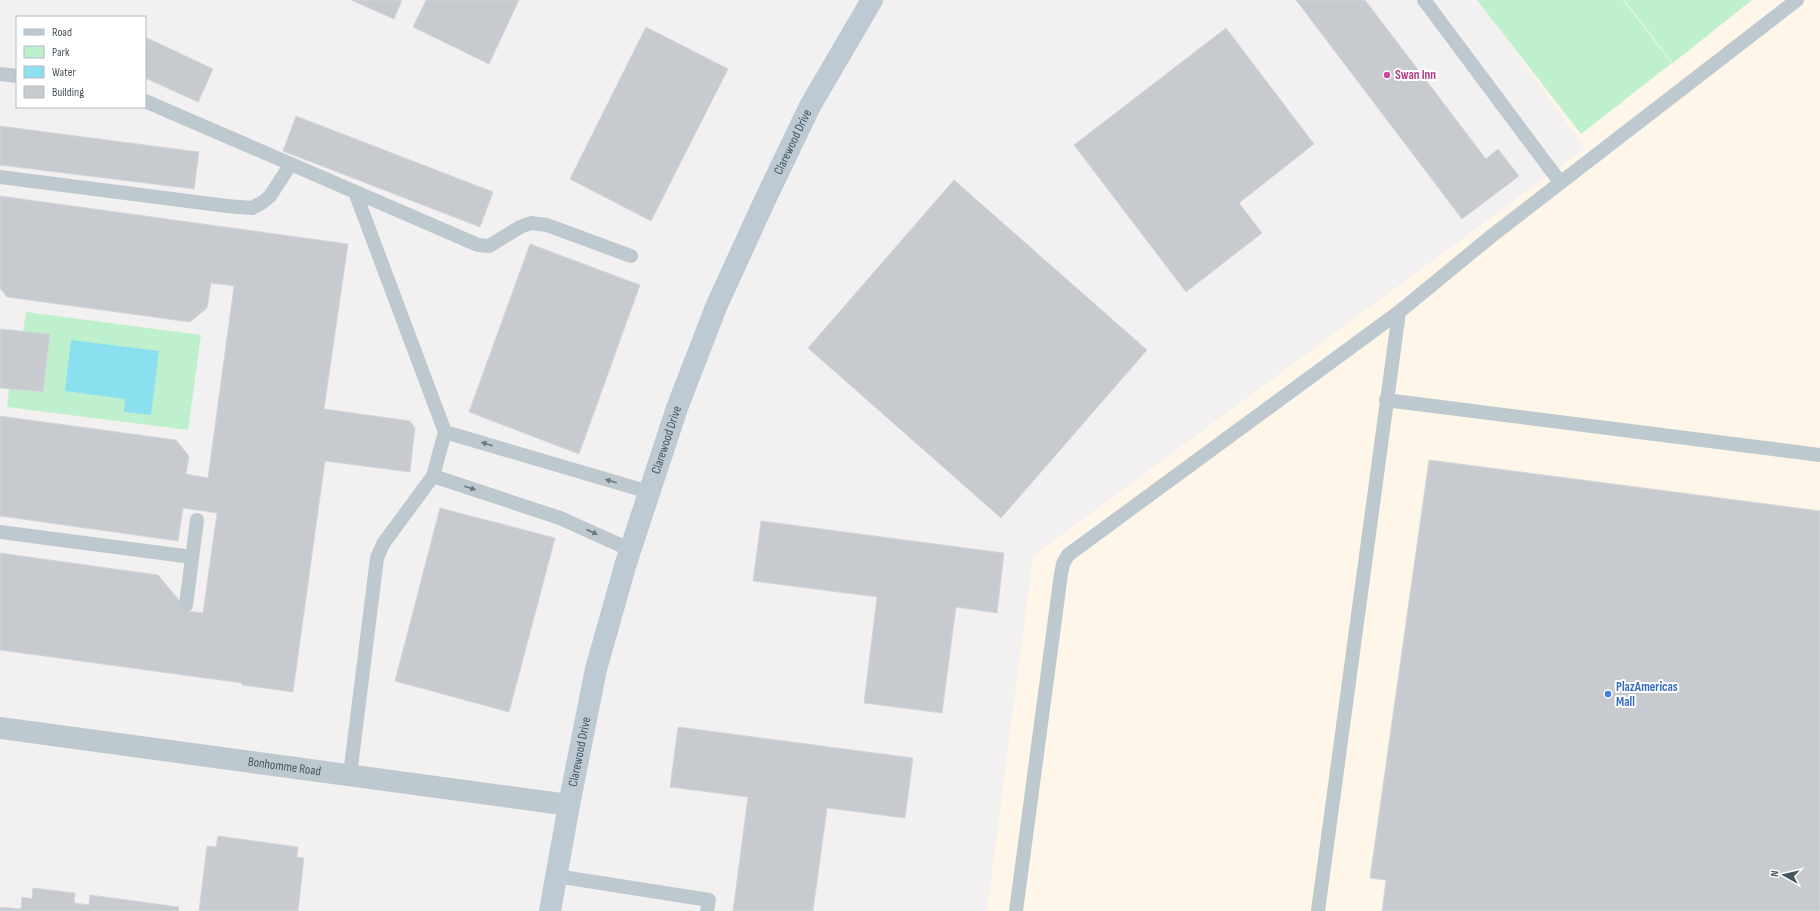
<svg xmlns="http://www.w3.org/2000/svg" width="1820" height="911" font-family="'Sofia Sans Condensed',sans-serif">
<rect width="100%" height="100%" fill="#f2f0f0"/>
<path fill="#fdf6e9" d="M1478,0H1820V911H987L1033,556L1585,148Z"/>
<path fill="#bef0ce" d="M1477,0H1623L1672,63L1581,134Z
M1624,0H1752L1673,63Z
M26,312L201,335L188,430L7,407L9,389L0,388V329L23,331Z"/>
<path fill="#8ae0ee" d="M71,340L159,351L151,415L124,412L125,399L65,391Z"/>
<path fill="#c7cbcf" stroke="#d4d6db" d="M351,0H402L394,19Z
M426,0H519L489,64L413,27Z
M1296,0H1365L1486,159L1498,149L1519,176L1462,219Z
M646,27L728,69L651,221L570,179Z
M1226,28L1314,144L1239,203L1262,233L1186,292L1074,145Z
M145,37L213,69L198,102L145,78Z
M296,116L493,192L480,227L283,151Z
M0,126L199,152L194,189L0,165Z
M954,180L1147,350L1001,518L808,348Z
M0,196L348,244L324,409L410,421L415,428L410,472L325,461L293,692L242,685V683L0,650V553L158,575L188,611L203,613L217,513L183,508L178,541L0,516V416L176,440L189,456L186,474L208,478L234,286L211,283L207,308L190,322L7,297L0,288Z
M530,244L640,285L579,454L469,412Z
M0,329L50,334L43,392L0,388Z
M1429,460L1820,511V911H1382L1386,880L1370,878Z
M440,508L555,538L509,712L395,681Z
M761,521L1004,553L997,613L956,607L942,713L864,703L877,597L753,581Z
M678,727L913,758L905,818L827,808L813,911H733L748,797L670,787Z
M218,836L298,847L297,857L304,858L298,911H199L207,846L216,847Z
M33,888L75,893L74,903L89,905L90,895L179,907L178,911H0V907L21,909L22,897L32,899Z"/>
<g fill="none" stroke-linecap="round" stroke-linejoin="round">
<path stroke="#bdc8cf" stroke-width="14" d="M1424,0L1560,182
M0,74L17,76
M145,101L478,245L489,246L520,227L531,223L547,225L631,256
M0,177L227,206L252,208L263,202L270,196L291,164
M1386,400L1820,455
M445,432L649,492
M433,476L560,518L631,550
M0,532L192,557
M186,605L197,520
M350,775L377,558L383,544L433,476L445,432L355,192
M556,876L709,900L707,911
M1016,911L1061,574L1063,564L1068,555L1399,312L1494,234L1797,0
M1318,911L1399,312"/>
<path stroke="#bdc8cf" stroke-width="22" id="s1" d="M0,728L569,805"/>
<path stroke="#bdcad4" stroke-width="22" id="s2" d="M550,911L569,805L596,669L626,563L677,408L716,307L764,202L810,106L872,0"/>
</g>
<defs><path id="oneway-solid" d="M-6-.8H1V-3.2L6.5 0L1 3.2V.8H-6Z"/></defs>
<g fill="#6a7880">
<use href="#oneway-solid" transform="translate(487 444) rotate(-163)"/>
<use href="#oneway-solid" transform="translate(611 481) rotate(-164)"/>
<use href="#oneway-solid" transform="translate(470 488) rotate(18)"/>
<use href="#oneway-solid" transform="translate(592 532) rotate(24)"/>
</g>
<circle fill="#d1479c" stroke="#fff" stroke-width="1.5" cx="1387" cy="75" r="4"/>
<circle fill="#3f7fe0" stroke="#fff" stroke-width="1.5" cx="1608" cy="694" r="4"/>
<g text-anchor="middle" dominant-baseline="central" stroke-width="4" stroke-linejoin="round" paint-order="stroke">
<g font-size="13" font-weight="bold" fill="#b23c85" stroke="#fff" text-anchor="start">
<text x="1395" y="75">Swan Inn</text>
</g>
<g font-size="13" fill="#47555e" stroke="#fff">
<text stroke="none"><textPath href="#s2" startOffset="810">Clarewood Drive</textPath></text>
<text stroke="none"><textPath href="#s2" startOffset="486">Clarewood Drive</textPath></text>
<text stroke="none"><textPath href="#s2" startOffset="162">Clarewood Drive</textPath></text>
<text stroke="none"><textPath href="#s1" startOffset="287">Bonhomme Road</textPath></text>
</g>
<g font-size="13" font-weight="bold" fill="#366cbe" stroke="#fff" text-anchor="start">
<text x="1616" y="687">PlazAmericas<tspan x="1616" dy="15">Mall</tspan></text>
</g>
</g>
<rect x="16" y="16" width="130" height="92" fill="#ffffff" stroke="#b5bbbf"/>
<rect x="24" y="29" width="20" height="6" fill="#bdcad4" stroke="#b5bbbf"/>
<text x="52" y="36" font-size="12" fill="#47555e">Road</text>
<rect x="24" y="46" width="20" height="12" fill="#bef0ce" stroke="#b5bbbf"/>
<text x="52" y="56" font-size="12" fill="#47555e">Park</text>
<rect x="24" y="66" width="20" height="12" fill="#8ae0ee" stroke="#b5bbbf"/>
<text x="52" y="76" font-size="12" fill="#47555e">Water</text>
<rect x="24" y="86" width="20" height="12" fill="#c7cbcf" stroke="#b5bbbf"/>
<text x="52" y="96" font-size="12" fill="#47555e">Building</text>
<g transform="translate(1784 875) rotate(278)" stroke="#ffffff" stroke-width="3" paint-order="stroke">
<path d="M0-3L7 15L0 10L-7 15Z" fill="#47555e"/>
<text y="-6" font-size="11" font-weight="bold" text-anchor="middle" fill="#47555e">N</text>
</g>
</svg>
